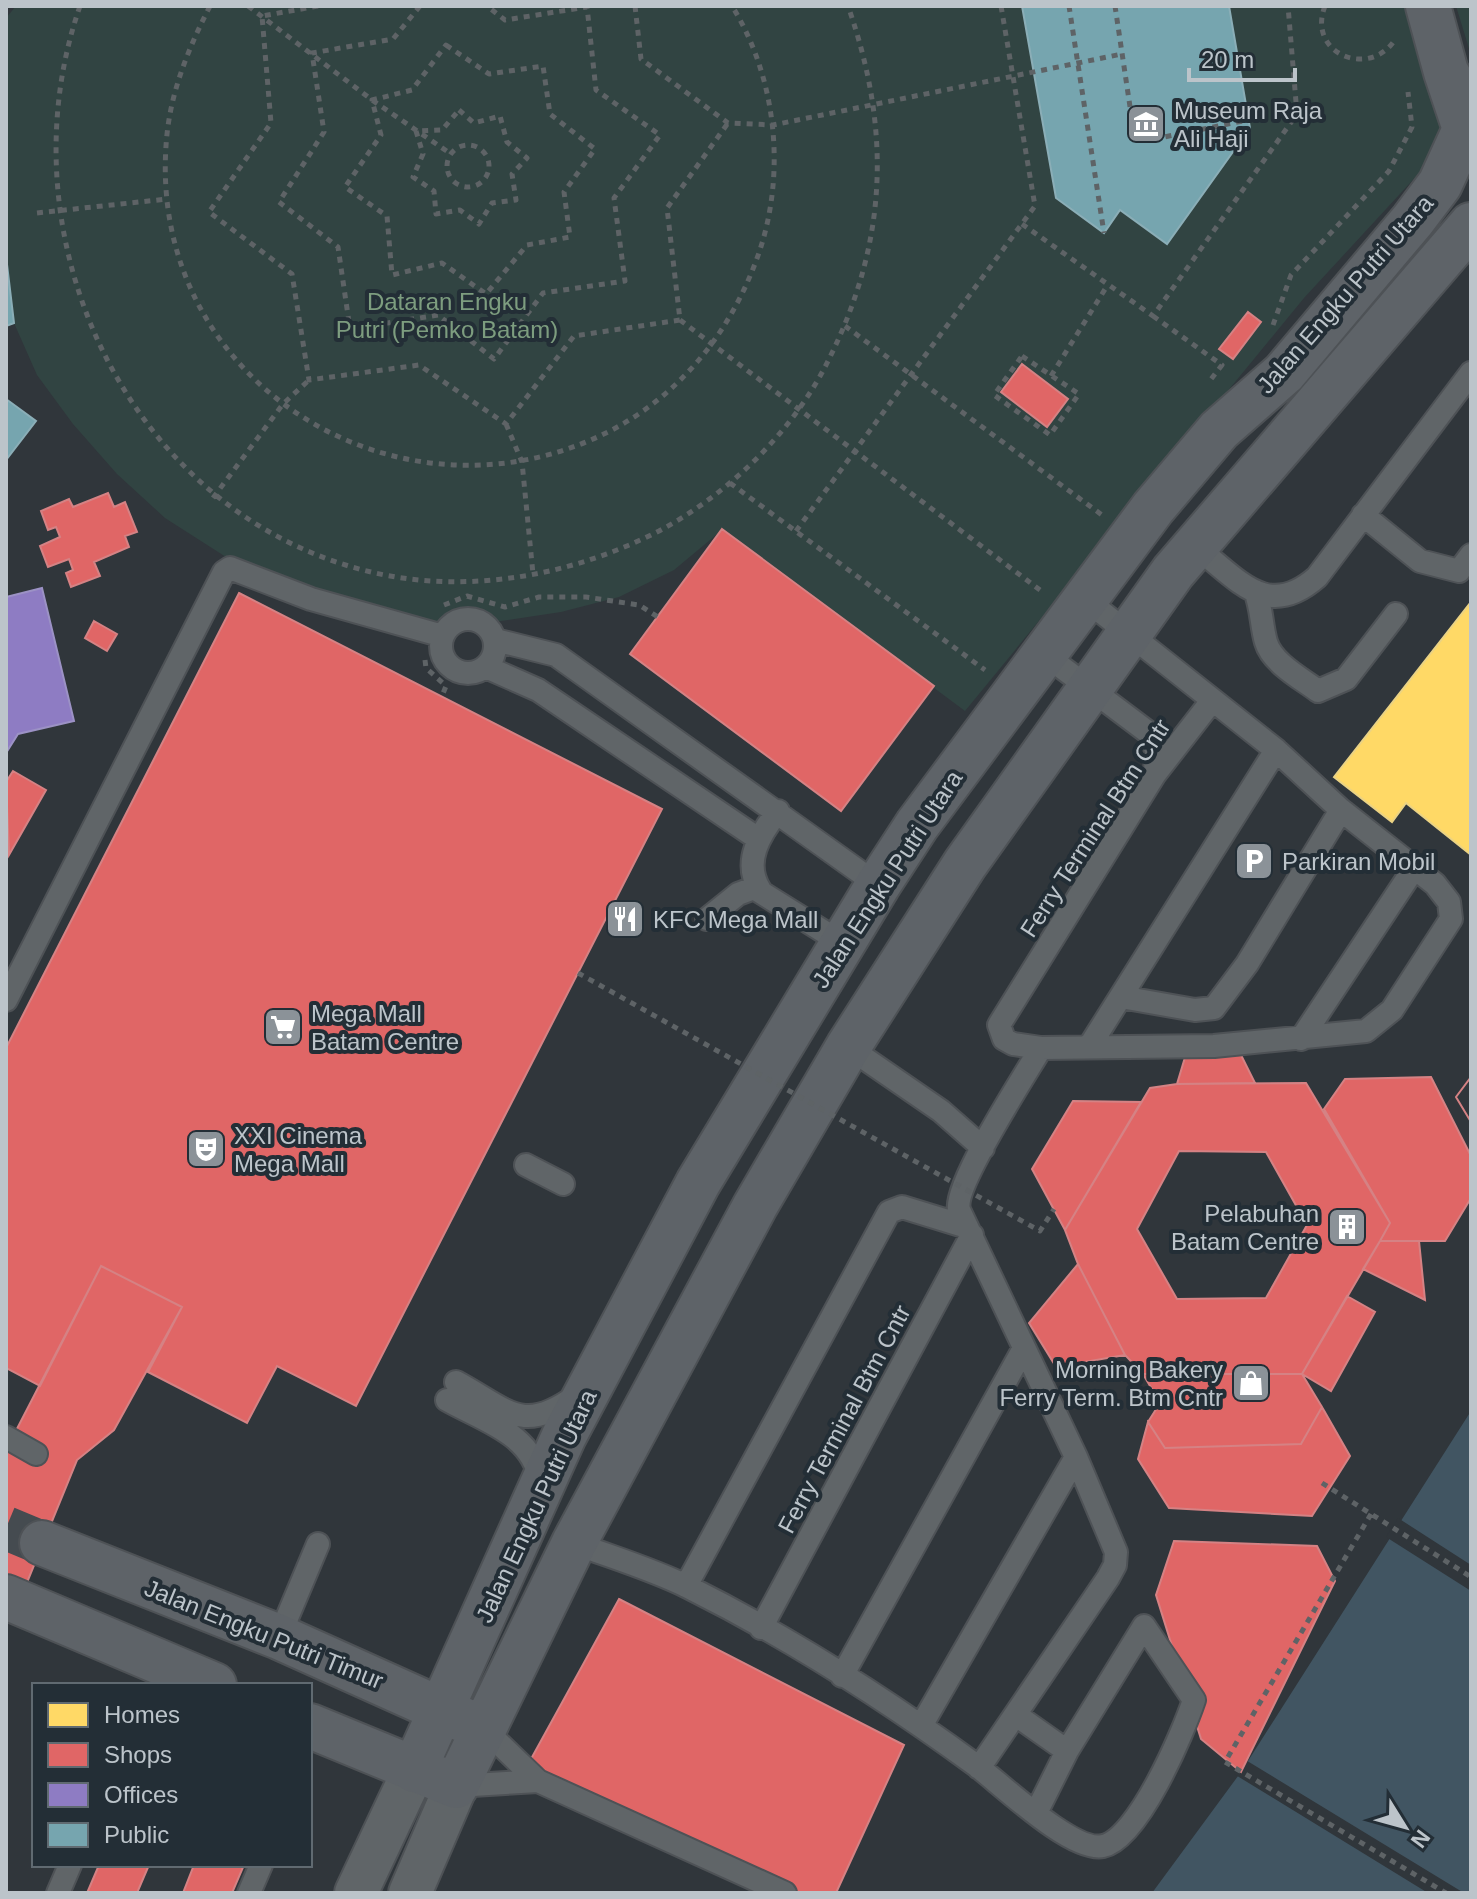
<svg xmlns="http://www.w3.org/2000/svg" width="1477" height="1899" font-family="Helvetica,sans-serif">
<rect width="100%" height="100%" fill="#30363b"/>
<path fill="#314442" d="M16,6H1440L1446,144L1304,298L965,711L722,530L674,570L619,597L561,612L501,621L440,623L383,618L251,573L165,518L117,474L73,424L37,375L14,323L6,256V18Z
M1456,6H1471V55Z"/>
<path fill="#415562" d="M1471,1411V1893H1152L1241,1772Z"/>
<path fill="#30363b" d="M1398,1518L1471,1565V1591L1386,1537Z
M1244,1759L1464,1893H1428L1234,1774Z"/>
<path fill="#ffd966" stroke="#ebd384" stroke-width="2" d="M1471,602V855L1406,803L1392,822L1334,777Z"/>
<path fill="#e06666" stroke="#d58284" stroke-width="2" fill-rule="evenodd" d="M1248,312L1261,322L1233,359L1219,349Z
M1022,364L1068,399L1047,427L1001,392Z
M108,493L114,507L125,502L137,532L125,536L129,547L94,562L100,576L71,587L66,573L73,570L69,559L48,567L40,546L60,537L56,527L48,530L41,511L69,499L73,507Z
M722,529L934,686L841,811L630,654Z
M239,593L662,809L356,1406L277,1366L247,1423L148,1372L182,1307L101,1266L40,1386L6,1368V1048Z
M94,621L117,634L107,651L85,638Z
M13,771L46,790L9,855L6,782Z
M1240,1053L1255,1083L1177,1084L1186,1054Z
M1431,1077L1471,1156V1198L1445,1241H1380L1390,1223L1324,1109L1345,1079Z
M1471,1077V1122L1456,1097Z
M1471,1077V1122L1456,1097Z
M1306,1083L1390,1223L1380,1241L1302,1374H1143L1125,1355L1078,1264L1065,1230L1150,1088L1177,1084ZM1179,1151L1266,1152L1307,1225L1266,1298L1177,1299L1137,1229Z
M1073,1101L1141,1102L1065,1230L1032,1169Z
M1380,1241H1419L1425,1300L1363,1269Z
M1078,1264L1125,1355L1056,1367L1029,1323Z
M101,1266L182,1307L114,1430L77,1460L26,1585L6,1577V1450Z
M1347,1296L1375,1312L1331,1391L1302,1374Z
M1143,1374H1302L1322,1407L1301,1444L1165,1448L1148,1422L1160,1403Z
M1322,1407L1350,1456L1312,1516L1169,1508L1138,1459L1148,1422L1165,1448L1301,1444Z
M1174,1541L1317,1546L1335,1581L1241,1772L1201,1739L1156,1595Z
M619,1599L904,1745L836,1893H794L526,1768Z
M99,1865H149L137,1893H87Z
M194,1865H244L232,1893H183Z"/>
<path fill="#8e7cc3" stroke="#9c92c5" stroke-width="2" d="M42,588L74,721L18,734L6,753V597Z"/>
<path fill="#76a5af" stroke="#8baeb7" stroke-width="2" d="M1022,6H1229L1250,128L1167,244L1120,210L1104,233L1056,198Z
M6,256L14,323L6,326Z
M6,399L36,421L6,460Z"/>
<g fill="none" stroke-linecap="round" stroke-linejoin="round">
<path stroke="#454b50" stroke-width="44" stroke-dasharray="44 22" stroke-linecap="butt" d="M6,1528L42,1543"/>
<defs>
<path id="lane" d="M1363,515L1420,561L1459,571L1471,555
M1196,547C1238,579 1267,621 1317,577L1471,373
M1255,591C1262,608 1261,625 1266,642C1272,663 1302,679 1318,691L1346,679L1396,614
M441 646a27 27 0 1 1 54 0a27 27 0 1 1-54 0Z
M495,640L556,655L878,885
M1044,654L1149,733L1156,750L1155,774
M486,667L538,690L757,838
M760,890C742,862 760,834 778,811
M707,919L738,894L754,888L842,943
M1121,997L1195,1010L1214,1008L1247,964L1341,810
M6,1000L224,572L230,568L311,599L443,636
M1301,1039L1415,867
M848,1047L941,1111L983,1148
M1089,1047L1276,750
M1041,1048L1013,1044L1004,1039L999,1025L1155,774L1211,702
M526,1165L563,1184
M456,1382C508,1410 522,1435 576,1396
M447,1400C484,1421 533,1434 540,1481
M6,1437L36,1454
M574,1543C611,1557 652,1569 688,1587C788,1637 887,1700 977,1766C1002,1785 1073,1853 1103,1846C1138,1839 1183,1733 1194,1700L1144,1626L1067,1751L1036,1813
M686,1586L889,1212L902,1207L967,1227
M761,1628L972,1235
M279,1637L318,1544
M842,1676L1024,1348
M1016,1715L1067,1751
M921,1726L1076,1457
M484,1729L538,1781L785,1893
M979,1768L1108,1578L1115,1565L1116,1552L1076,1457L959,1210C953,1186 1025,1075 1041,1048L1214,1046L1366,1031L1392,1010L1451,919L1449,902L1435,884L1341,810L1276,750L1085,599
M456,1786L538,1781
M58,1893L70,1865
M249,1893L261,1865"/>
<path id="street" d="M356,1893L414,1770
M410,1893L456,1786"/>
<path id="secondary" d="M1428,6L1446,72L1462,99
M42,1543L279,1637L468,1722
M6,1597L214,1685
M310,1726L456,1786L574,1543L755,1206L848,1047L965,864L1173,572L1471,225
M414,1770L564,1436L698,1183L878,885L917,825L1153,508L1219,430L1284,373L1413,220L1440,184L1465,129L1446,72"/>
</defs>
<use href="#lane" stroke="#4e5256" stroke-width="26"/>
<use href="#street" stroke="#4e5256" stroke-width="46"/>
<use href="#secondary" stroke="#4e5256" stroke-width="48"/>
<path stroke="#5e6366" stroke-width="5" stroke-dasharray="6 6" stroke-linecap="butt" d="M80,6C0,236 127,509 363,570C462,596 569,577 659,531C730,493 795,430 830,357C888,239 891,129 848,6
M210,6C187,51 169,96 166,146C150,384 400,536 608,432C679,396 729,334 756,261C787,179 778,80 732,6
M248,6L372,100L451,154
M318,6L262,16L271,123L209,212L292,274L309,380L419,365L506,424L574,336L680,320L667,208L728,123
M420,6L393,39L312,53L324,132L279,202L338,247L350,329L438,315L494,359L543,293L625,281L614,198L660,135L596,90L587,7L505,20L487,6
M635,6L641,59L728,123L773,125L1122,54
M1069,6L1104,233
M1115,6L1132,120L1154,139L1248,120
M1325,6C1306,54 1371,80 1396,38
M446,45L489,74L543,66L550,114L595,149L564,192L570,237L527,245L486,294L442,263L392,275L387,216L345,187L381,135L372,100L412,90Z
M459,110L474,123L500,116L507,142L527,158L512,174L516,200L492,203L479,224L460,210L436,214L434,191L413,177L423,154L416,131L442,130Z
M447 166a21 21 0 1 1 42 0a21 21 0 1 1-42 0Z
M37,213L167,199
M1022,224L1153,316L1297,114L1288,6
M1153,316L1222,365L1208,383
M680,320L1044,593
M1273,325L1291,275L1389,171L1412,127L1408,92
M845,326L1102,515
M1022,356L1079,394L1050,435L994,395Z
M1051,376L1107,286
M506,424L522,462L533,574
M730,483L985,670
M213,498L283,404L309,380
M796,531L1035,206L1001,6
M444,605L467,596L505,607L539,597H586L639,605L658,617
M425,660L426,668L446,686L442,696
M1322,1483L1471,1577
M1371,1514L1225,1762L1446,1893"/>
<use href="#lane" stroke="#606568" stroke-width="22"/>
<use href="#street" stroke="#606568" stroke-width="42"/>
<use href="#secondary" stroke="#5e6368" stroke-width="44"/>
<path stroke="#5e6366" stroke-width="5" stroke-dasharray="6 6" stroke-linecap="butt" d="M578,973L1040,1231L1054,1209"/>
</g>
<defs>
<symbol id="museum-square" viewBox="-11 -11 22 22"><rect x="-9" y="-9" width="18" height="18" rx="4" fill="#8b9298" stroke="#232e36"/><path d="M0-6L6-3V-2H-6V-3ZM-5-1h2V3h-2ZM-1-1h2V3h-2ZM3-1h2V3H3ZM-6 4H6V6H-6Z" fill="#fff"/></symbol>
<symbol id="parking-square" viewBox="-11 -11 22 22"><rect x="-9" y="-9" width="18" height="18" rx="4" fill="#8b9298" stroke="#232e36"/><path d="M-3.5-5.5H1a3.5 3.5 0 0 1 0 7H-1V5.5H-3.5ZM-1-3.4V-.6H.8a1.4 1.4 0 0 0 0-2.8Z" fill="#fff"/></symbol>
<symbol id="restaurant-square" viewBox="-11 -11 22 22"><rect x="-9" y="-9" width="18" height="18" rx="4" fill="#8b9298" stroke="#232e36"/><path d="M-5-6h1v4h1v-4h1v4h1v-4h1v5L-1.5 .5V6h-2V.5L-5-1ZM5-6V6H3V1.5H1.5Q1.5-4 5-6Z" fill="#fff"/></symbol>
<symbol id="supermarket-square" viewBox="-11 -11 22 22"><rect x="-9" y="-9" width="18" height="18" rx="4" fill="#8b9298" stroke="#232e36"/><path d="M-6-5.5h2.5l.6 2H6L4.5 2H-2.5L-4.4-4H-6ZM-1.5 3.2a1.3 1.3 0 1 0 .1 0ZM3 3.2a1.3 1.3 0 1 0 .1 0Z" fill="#fff"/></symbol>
<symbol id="theatre-square" viewBox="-11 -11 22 22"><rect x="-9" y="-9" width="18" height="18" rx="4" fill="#8b9298" stroke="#232e36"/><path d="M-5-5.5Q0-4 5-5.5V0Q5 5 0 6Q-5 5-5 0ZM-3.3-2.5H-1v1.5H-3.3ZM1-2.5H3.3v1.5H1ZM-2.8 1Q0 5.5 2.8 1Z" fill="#fff"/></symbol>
<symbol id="building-square" viewBox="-11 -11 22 22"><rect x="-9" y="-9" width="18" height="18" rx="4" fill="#8b9298" stroke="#232e36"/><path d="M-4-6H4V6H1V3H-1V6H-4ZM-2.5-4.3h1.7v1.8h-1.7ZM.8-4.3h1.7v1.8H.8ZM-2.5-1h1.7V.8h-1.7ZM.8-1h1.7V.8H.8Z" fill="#fff"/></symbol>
<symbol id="shop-square" viewBox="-11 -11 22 22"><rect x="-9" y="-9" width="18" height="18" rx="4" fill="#8b9298" stroke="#232e36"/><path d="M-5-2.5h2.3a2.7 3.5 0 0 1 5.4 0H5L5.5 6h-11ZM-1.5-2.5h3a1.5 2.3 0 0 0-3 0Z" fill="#fff"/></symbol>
</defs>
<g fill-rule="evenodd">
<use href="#museum-square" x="1124" y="102" width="44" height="44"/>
<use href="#parking-square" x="1232" y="839" width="44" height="44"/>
<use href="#restaurant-square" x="603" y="897" width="44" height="44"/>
<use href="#supermarket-square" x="261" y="1005" width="44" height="44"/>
<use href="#theatre-square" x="184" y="1127" width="44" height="44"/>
<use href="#building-square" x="1325" y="1205" width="44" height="44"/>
<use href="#shop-square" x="1229" y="1361" width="44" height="44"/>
</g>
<g text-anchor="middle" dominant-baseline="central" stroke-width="8" stroke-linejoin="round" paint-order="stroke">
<g font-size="24" fill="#bcc4ca" stroke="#232e36" text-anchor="start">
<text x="1174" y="110">Museum Raja<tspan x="1174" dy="28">Ali Haji</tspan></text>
<text x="1282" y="861">Parkiran Mobil</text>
<text x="653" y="919">KFC Mega Mall</text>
<text x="311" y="1013">Mega Mall<tspan x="311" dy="28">Batam Centre</tspan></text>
<text x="234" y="1135">XXI Cinema<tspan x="234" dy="28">Mega Mall</tspan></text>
<text x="1319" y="1213" text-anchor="end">Pelabuhan<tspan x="1319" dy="28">Batam Centre</tspan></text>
<text x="1223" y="1369" text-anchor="end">Morning Bakery<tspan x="1223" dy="28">Ferry Term. Btm Cntr</tspan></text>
</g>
<g font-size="24" fill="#bcc4ca" stroke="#232e36">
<text transform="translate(1345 294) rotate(-49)">Jalan Engku Putri Utara</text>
<text transform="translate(1095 828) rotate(-57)">Ferry Terminal Btm Cntr</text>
<text transform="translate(887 879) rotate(-57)">Jalan Engku Putri Utara</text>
<text transform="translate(844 1419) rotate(-62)">Ferry Terminal Btm Cntr</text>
<text transform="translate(536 1506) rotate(-65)">Jalan Engku Putri Utara</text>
<text transform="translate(264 1634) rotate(22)">Jalan Engku Putri Timur</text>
</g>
<g font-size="24" fill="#7d9d7f" stroke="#232e36">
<text x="447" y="301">Dataran Engku<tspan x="447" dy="28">Putri (Pemko Batam)</tspan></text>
</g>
</g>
<rect width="1477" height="1899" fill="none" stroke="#bcc4ca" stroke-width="16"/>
<rect x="32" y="1683" width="280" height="184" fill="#232e36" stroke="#606a71" stroke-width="2"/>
<rect x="48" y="1703" width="40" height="24" fill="#ffd966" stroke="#606a71" stroke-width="2"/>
<text x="104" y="1723" font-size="24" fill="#bcc4ca">Homes</text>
<rect x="48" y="1743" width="40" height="24" fill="#e06666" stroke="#606a71" stroke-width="2"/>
<text x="104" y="1763" font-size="24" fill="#bcc4ca">Shops</text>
<rect x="48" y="1783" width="40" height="24" fill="#8e7cc3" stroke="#606a71" stroke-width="2"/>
<text x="104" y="1803" font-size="24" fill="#bcc4ca">Offices</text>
<rect x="48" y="1823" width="40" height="24" fill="#76a5af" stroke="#606a71" stroke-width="2"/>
<text x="104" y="1843" font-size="24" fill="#bcc4ca">Public</text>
<g transform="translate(1405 1827) rotate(127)" stroke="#232e36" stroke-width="6" paint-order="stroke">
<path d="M0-6L14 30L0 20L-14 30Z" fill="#bcc4ca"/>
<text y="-12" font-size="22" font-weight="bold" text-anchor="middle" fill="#bcc4ca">N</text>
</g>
<path d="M1189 68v12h106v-12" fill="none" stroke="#bcc4ca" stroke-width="4"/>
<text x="1201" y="68" font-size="24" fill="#bcc4ca" stroke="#232e36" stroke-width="6" paint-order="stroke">20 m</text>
</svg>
